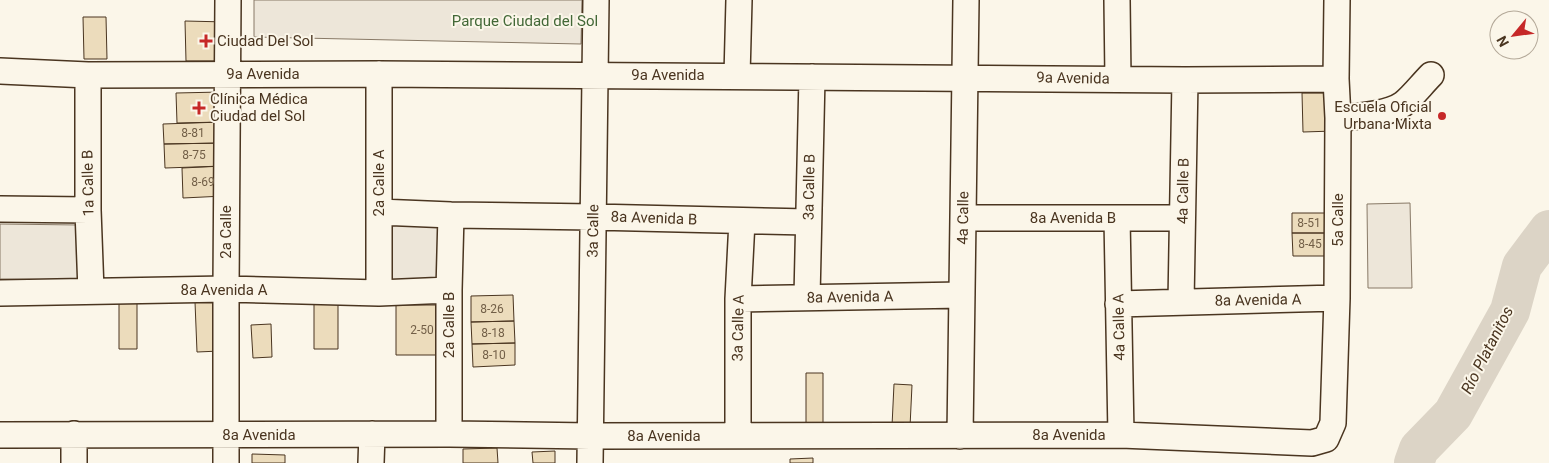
<svg xmlns="http://www.w3.org/2000/svg" width="1549" height="463" font-family="Roboto,sans-serif">
<rect width="100%" height="100%" fill="#fbf6e9"/>
<path fill="#ede6d9" stroke="#887966" d="M254,0H582L581,44L254,37Z
M1410,203L1412,288H1368L1367,204Z
M0,224L79,225L78,280L0,279Z
M391,225H455V286H392Z"/>
<g fill="none" stroke-linecap="round" stroke-linejoin="round">
<path stroke="#dcd4c6" stroke-width="40" d="M1414,463L1419,449L1453,414L1510,311L1522,266L1549,230"/>
</g>
<path fill="#ecdcbc" stroke="#4a3520" d="M83,17H106L107,59H84Z
M185,21L227,22V61H186Z
M221,92L222,122L177,123L176,93Z
M1302,93H1325L1334,131L1303,132Z
M222,122V143L164,144L163,124Z
M222,143L223,166L165,168L164,144Z
M223,166L224,196L183,198L182,168Z
M1292,213H1326V233H1292Z
M1292,233H1326L1327,256H1293Z
M513,295L514,321L471,322V296Z
M218,300L220,351L197,352L195,302Z
M119,302L137,303V349H119Z
M314,304H338V349H314Z
M396,305H448V355H396Z
M514,321L515,343L472,344L471,322Z
M271,324L272,357L253,358L251,325Z
M515,343V365L473,367L472,344Z
M806,373H823V425H806Z
M894,384L912,385L910,427L892,426Z
M497,448L498,463H463V449Z
M555,451V463H533L532,452Z
M252,454L285,455V463H252Z
M813,458V463H790V459Z"/>
<g fill="none" stroke-linecap="round" stroke-linejoin="round">
<defs>
<path id="minor" d="M1117,0L1118,79
M0,71L88,75L379,74L1185,80L1336,79
M88,75V210L91,291
M737,76L739,0
M1338,118C1355,117 1389,114 1403,104C1413,96 1422,84 1431,75
M0,209L88,210
M379,212L451,215L593,217L808,222
M963,218H1182
M1117,218L1121,435
M0,293L226,289L379,293L449,290
M379,293V74
M807,297L812,77
M738,299L962,295
M1181,302L1185,80
M1118,304L1337,298
M449,434V290L451,215
M0,435L449,434L590,436L1121,435L1312,443L1326,439L1333,423L1337,298L1338,118L1336,79L1337,0
M738,436V299L742,221
M960,436L966,0
M74,463V434
M226,463V289L228,0
M371,463L372,434
M590,463L596,0"/>
</defs>
<use href="#minor" stroke="#4a3520" stroke-width="28"/>
<use href="#minor" stroke="#fbf6e9" stroke-width="25"/>
</g>
<g fill="#c62828" stroke="#fbf6e9" stroke-width="2">
<path d="M203.5 33.5h5v5h5v5h-5v5h-5v-5h-5v-5h5z"/>
<path d="M196.5 100.5h5v5h5v5h-5v5h-5v-5h-5v-5h5z"/>
<circle cx="1442" cy="116" r="5"/>
</g>
<g text-anchor="middle" dominant-baseline="central" stroke-width="4" stroke-linejoin="round" paint-order="stroke">
<g font-size="12" fill="#725f47">
<text x="193" y="133">8-81</text>
<text x="194" y="155">8-75</text>
<text x="203" y="182">8-69</text>
<text x="1309" y="223">8-51</text>
<text x="1310" y="244">8-45</text>
<text x="492" y="309">8-26</text>
<text x="422" y="330">2-50</text>
<text x="493" y="333">8-18</text>
<text x="494" y="355">8-10</text>
</g>
<g font-size="15" fill="#436837" stroke="#fbf6e9">
<text x="525" y="21">Parque Ciudad del Sol</text>
</g>
<g font-size="15" fill="#4a3520" stroke="#fbf6e9" text-anchor="start">
<text x="217" y="41">Ciudad Del Sol</text>
<text x="210" y="99">Clínica Médica<tspan x="210" dy="17">Ciudad del Sol</tspan></text>
<text x="1432" y="107" text-anchor="end">Escuela Oficial<tspan x="1432" dy="17">Urbana Mixta</tspan></text>
</g>
<g font-size="15" fill="#4a3520" stroke="#fbf6e9">
<text x="263" y="74">9a Avenida</text>
<text x="668" y="75">9a Avenida</text>
<text transform="translate(1073 78) rotate(1)">9a Avenida</text>
<text transform="translate(88 183) rotate(-91)">1a Calle B</text>
<text transform="translate(379 183) rotate(-90)">2a Calle A</text>
<text transform="translate(809 187) rotate(-89)">3a Calle B</text>
<text transform="translate(1183 191) rotate(-89)">4a Calle B</text>
<text transform="translate(654 218) rotate(2)">8a Avenida B</text>
<text transform="translate(963 218) rotate(-89)">4a Calle</text>
<text x="1073" y="218">8a Avenida B</text>
<text transform="translate(1338 220) rotate(-90)">5a Calle</text>
<text transform="translate(593 231) rotate(-89)">3a Calle</text>
<text transform="translate(226 232) rotate(-90)">2a Calle</text>
<text x="224" y="290">8a Avenida A</text>
<text transform="translate(850 297) rotate(-1)">8a Avenida A</text>
<text transform="translate(1258 300) rotate(-1)">8a Avenida A</text>
<text transform="translate(449 325) rotate(-90)">2a Calle B</text>
<text transform="translate(1119 327) rotate(-91)">4a Calle A</text>
<text transform="translate(738 328) rotate(-89)">3a Calle A</text>
<text x="259" y="435">8a Avenida</text>
<text x="1069" y="435">8a Avenida</text>
<text x="664" y="436">8a Avenida</text>
</g>
<g font-size="16" font-style="italic" fill="#4a3520" stroke="#fbf6e9">
<text transform="translate(1487 350) rotate(-63)">Río Platanitos</text>
</g>
</g>
<g transform="translate(1514 35) rotate(241)"><circle r="24" fill="#fbf6e9" stroke="#b4a999"/>
<path d="M0-4L9 19L0 12L-9 19Z" fill="#c62828"/>
<text y="-8" font-size="14" font-weight="bold" text-anchor="middle" fill="#4a3520">N</text>
</g>
</svg>
